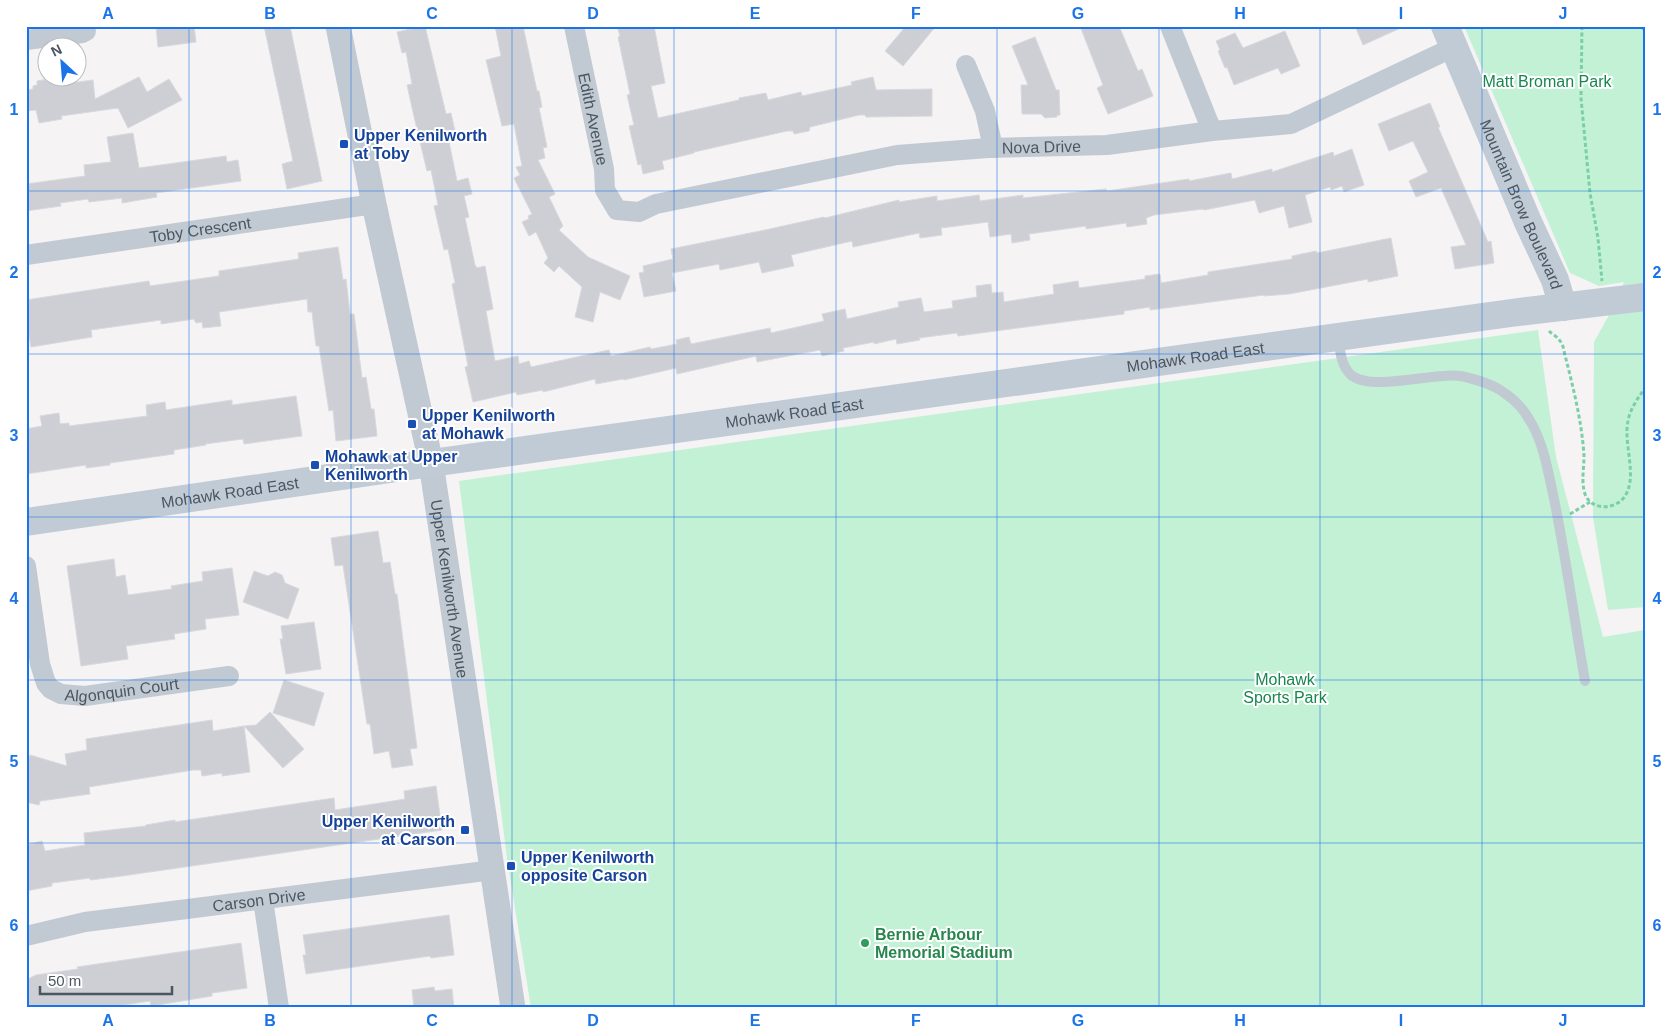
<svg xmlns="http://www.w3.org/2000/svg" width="1671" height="1034" font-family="Arial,sans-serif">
<rect width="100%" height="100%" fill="#f5f3f3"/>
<path fill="#c3f1d5" d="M1464,26H1645V607L1608,610L1593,517L1594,342L1619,297L1624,282L1599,286L1570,273Z
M1538,330L1556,457L1603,637L1645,630V1008H531L507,858L459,481Z"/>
<path fill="#cdcfd5" stroke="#d7d9de" d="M156,26H194L196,42L158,47Z
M264,26H290L322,181L287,189L282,164L293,161Z
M425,26L446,114L451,113L456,136L448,137L457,181L468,178L472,194L464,196L469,217L465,218L475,265L477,268L485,266L493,309L486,311L495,361L518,356L519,364L529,361L531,367L609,350L611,356L650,347L651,349L677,344L676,340L689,337L691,344L770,328L771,333L824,321L822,314L845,309L847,319L899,307L898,302L921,298L924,312L953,308L952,301L977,297L976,286L991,284L992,293L1003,292L1004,302L1054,294L1053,285L1078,281L1079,288L1145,279V276L1160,274L1161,283L1208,275V272L1292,259V256L1316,251L1317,253L1391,238L1398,276L1368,282V279L1289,294L1264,296V295L1150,310V307L1124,311V314L958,336L957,333L919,338L920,340L897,344L896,339L874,344V342L843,348L844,351L822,356L820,350L757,362L756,356L677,374L676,368L624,380L623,379L596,384L595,379L543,392V390L517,395L516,392L473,402L465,367L468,366L452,284L455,283L448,249L444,250L434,206L438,205L431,170L427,171L415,121L407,85L412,84L406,52L402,53L397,32Z
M495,26H523L537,91H539L542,107L539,108L547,147L543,148L545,158L538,160L555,194L549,197L563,226L559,230L588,257L630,276L620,300L600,292L593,322L575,317L582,287L559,266L554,272L544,263L548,258L536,232L529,236L522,222L529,219L528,216L532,214L514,178L520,175L516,167L522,166L514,124L502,126L486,60L501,56Z
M617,26H654L665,83L651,86L658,118L739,100V98L766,93L768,100L801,92L802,96L852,85L851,82L873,77L876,90L932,89V116L866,117L865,115H859L810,127L809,131L794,134L793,131H787L694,152V153L662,161L664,169L643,174L641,164L638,165L629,126L634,125L627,95L630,94L618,37L620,36Z
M906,26H936L903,66L885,51Z
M1080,26H1119L1138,71L1142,69L1153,96L1108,114L1097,88L1103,85Z
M1355,26H1405L1363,45Z
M1285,31L1300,66L1281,74L1278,68L1234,85L1227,67L1225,68L1218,51L1220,50L1216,41L1235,33L1243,48Z
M1035,37L1056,90H1059L1060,115H1057V117L1045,118L1041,114H1022L1021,85H1028L1012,46Z
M139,77L147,92L169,79L182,100L128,128L118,108L61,116L62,119L39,123L36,110L26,111V90L33,89V86L37,85V81L54,78L56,85L93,80L95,99Z
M1430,103L1440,127H1438L1488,242L1491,241L1494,263L1455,269L1451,247L1466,245L1441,188L1416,197L1409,181L1428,172L1413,141L1389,151L1378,124Z
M133,133L139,168L226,156L227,162L238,160L241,181L156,193L157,197L122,203V198L89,202L88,199L60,203L61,206L26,211V184L85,176L84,165L111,162L107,137Z
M1352,149L1364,185L1344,192L1342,186L1331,190L1330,187L1305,195L1312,222L1289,228L1284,206L1259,213L1255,200L1204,210L1203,209L1154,215L1146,218L1147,224L1127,227L1126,223L1086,229V226L1029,234L1030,240L1012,243L1011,234L990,237L988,222L941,228L942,235L920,238L919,233L853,247L852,241L791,255L794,266L762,273L759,262L720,270L719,264L672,273L676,291L644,297L639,273L644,272L643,266L673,259L671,249L765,230L824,217L825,218L899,200V202L937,196V201L979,195L980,201L1023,195V198L1106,189L1107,191L1189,179V181L1231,173L1232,179L1272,169V172L1333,152L1334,156Z
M338,247L343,280L346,279L350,314H354L362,378L366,377L371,409H374L377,436L336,441L333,410L329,411L319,346H316L312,312H308L307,299L219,312L221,326L203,328L202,322L196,323L194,319L161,324V320L91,330L92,337L31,347L26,317V300L149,281L150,286L219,276V271L299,259L298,253Z
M296,396L302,436L244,444L243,439L205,444L206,445L174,450V454L110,463V465L86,468V465L26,474V429L42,426L40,416L59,413L60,424L69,423V426L147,416L146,405L165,402L166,410L232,400V405Z
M378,531L383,563L390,562L395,594H397L417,748L410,749L413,765L392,768L389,751L374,754L370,724H367L343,565L335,566L331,538Z
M114,559L116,577L125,575L128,595L172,589L171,586L203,581L202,572L232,568L239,615L205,619L206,629L174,634L175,639L126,646L128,659L81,666L67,566Z
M254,571L268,576L275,572L282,575L285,583L299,589L288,619L243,602Z
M314,622L321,669L286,674L280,639H283L281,626Z
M284,680L324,693L314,726L273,713Z
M270,712L304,749L283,768L244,726L256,725Z
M212,720L213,731L244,726L250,772L222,776V773L202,776L201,770H193L89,787L90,794L40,801L39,805L26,802V768L30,755L67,766L65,754L87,750L86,739Z
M436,786L442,830L122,876L90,880V878L52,883V886L26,891V845L42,841L45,851L85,845L84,833L146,826V825L175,820V822L334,798L335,810L374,804L405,799L404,791Z
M449,915L454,955L431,958L430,956L306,974L303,955H306L303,935Z
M241,943L247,988L212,993V996L151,1006L150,1001L104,1008H26V980L36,975L78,969L77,967Z
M434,987L435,991L452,989L454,1008H414L412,990Z"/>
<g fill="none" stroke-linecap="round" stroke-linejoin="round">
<path stroke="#7ad0a6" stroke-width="3" stroke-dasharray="4 2.5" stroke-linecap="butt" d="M1582,26L1581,98L1590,193L1598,238L1602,281
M1642,26L1645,33
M1549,331C1552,334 1558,337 1560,341C1564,345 1564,354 1566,359C1574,391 1582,423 1584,456C1584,468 1581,482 1585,494C1591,511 1616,510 1625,496C1638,476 1623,444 1628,421C1630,409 1638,398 1645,388
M1570,514L1590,502"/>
<path stroke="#c1cad2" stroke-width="10" d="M1338,338C1340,350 1341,365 1350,374C1370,393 1433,372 1461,376C1475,379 1492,384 1503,392C1517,401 1525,411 1533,426C1544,447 1548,471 1553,494C1566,556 1574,619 1585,681"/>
<g stroke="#c1cad2" stroke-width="20">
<path id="s1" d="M574,26L604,169L605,190L617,210L639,212L656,204L897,155L988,148L1107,145L1212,131L1291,124L1454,47"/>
<path d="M1170,26L1212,131"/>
<path d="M26,40L82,33L86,31"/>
<path d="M966,65L985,111L993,148"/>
<path id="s2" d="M26,255L374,204"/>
<path id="s3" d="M26,566L40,664L46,683L51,689L61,694L85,696L229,676"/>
<path d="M263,900L279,1008"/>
<path id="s4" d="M26,936L85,922L493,870"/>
</g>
<path stroke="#c1cad2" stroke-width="25" id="s5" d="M338,26L374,204L431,463L513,1008"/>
<g stroke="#c1cbd6" stroke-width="28">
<path id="s6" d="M1445,26L1528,222L1555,280L1563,307"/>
<path id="s7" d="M26,522L431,463L1511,313L1645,297"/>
</g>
</g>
<path fill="none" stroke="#1a73e8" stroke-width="1" stroke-opacity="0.55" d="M189,26V1008M351,26V1008M512,26V1008M674,26V1008M836,26V1008M997,26V1008M1159,26V1008M1320,26V1008M1482,26V1008M26,191H1645M26,354H1645M26,517H1645M26,680H1645M26,843H1645"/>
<g fill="#1a4fb4" stroke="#fff" stroke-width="2">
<rect x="339" y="139" width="10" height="10" rx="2.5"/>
<rect x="407" y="419" width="10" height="10" rx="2.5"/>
<rect x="310" y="460" width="10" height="10" rx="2.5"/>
<rect x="460" y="825" width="10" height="10" rx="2.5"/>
<rect x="506" y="861" width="10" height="10" rx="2.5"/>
</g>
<circle fill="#2e9e5b" stroke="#fff" stroke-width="2" cx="865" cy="943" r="5"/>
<g text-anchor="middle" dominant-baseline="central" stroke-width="4" stroke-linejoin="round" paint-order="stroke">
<g font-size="16" fill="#17864f" stroke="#fff">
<text x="1547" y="81">Matt Broman Park</text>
<text x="1285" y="679">Mohawk<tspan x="1285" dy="18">Sports Park</tspan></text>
</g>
<g font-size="16" fill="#4a5661" stroke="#fff">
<text stroke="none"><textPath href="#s1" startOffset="95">Edith Avenue</textPath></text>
<text stroke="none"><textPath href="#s1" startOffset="622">Nova Drive</textPath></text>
<text stroke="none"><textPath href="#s6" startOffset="194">Mountain Brow Boulevard</textPath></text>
<text stroke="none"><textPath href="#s2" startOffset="176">Toby Crescent</textPath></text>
<text stroke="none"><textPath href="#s7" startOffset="1181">Mohawk Road East</textPath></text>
<text stroke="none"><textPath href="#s7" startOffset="776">Mohawk Road East</textPath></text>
<text stroke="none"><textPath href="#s7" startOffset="206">Mohawk Road East</textPath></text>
<text stroke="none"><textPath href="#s5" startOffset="574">Upper Kenilworth Avenue</textPath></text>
<text stroke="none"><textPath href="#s3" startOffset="199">Algonquin Court</textPath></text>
<text stroke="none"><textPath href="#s4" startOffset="236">Carson Drive</textPath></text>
</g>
<g font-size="16" font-weight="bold" fill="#164399" stroke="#fff" text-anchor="start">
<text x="354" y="135">Upper Kenilworth<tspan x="354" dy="18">at Toby</tspan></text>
<text x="422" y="415">Upper Kenilworth<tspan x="422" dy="18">at Mohawk</tspan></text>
<text x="325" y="456">Mohawk at Upper<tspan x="325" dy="18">Kenilworth</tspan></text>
<text x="455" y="821" text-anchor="end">Upper Kenilworth<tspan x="455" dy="18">at Carson</tspan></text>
<text x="521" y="857">Upper Kenilworth<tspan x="521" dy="18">opposite Carson</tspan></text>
</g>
<g font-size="16" font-weight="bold" fill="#27864d" stroke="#fff" text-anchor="start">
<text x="875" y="934">Bernie Arbour<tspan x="875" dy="18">Memorial Stadium</tspan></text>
</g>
</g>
<rect width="1671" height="1034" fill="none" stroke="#ffffff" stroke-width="55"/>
<g transform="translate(62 62) rotate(334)"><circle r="24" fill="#ffffff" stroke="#b7bbc0"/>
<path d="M0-4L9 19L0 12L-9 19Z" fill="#1a73e8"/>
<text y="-8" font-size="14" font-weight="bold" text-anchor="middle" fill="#4a5661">N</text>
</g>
<path d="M40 986v8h132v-8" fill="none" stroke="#4a5661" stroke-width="2.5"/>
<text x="48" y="986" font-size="15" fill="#4a5661" stroke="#ffffff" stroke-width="4" paint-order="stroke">50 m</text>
<rect x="28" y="28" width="1616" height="978" fill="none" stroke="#1a73e8" stroke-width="2"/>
<g font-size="16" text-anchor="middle" font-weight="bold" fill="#1a73e8">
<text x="108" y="19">A</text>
<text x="270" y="19">B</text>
<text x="432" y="19">C</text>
<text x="593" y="19">D</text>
<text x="755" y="19">E</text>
<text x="916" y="19">F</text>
<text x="1078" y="19">G</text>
<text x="1240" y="19">H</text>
<text x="1401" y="19">I</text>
<text x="1563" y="19">J</text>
<text x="14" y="115">1</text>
<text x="1657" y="115">1</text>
<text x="14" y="278">2</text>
<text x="1657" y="278">2</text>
<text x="14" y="441">3</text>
<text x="1657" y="441">3</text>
<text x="14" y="604">4</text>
<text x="1657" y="604">4</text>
<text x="14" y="767">5</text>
<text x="1657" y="767">5</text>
<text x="14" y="931">6</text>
<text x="1657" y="931">6</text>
<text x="108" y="1026">A</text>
<text x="270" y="1026">B</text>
<text x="432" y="1026">C</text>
<text x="593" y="1026">D</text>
<text x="755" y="1026">E</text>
<text x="916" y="1026">F</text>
<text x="1078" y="1026">G</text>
<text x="1240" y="1026">H</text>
<text x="1401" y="1026">I</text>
<text x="1563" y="1026">J</text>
</g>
</svg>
